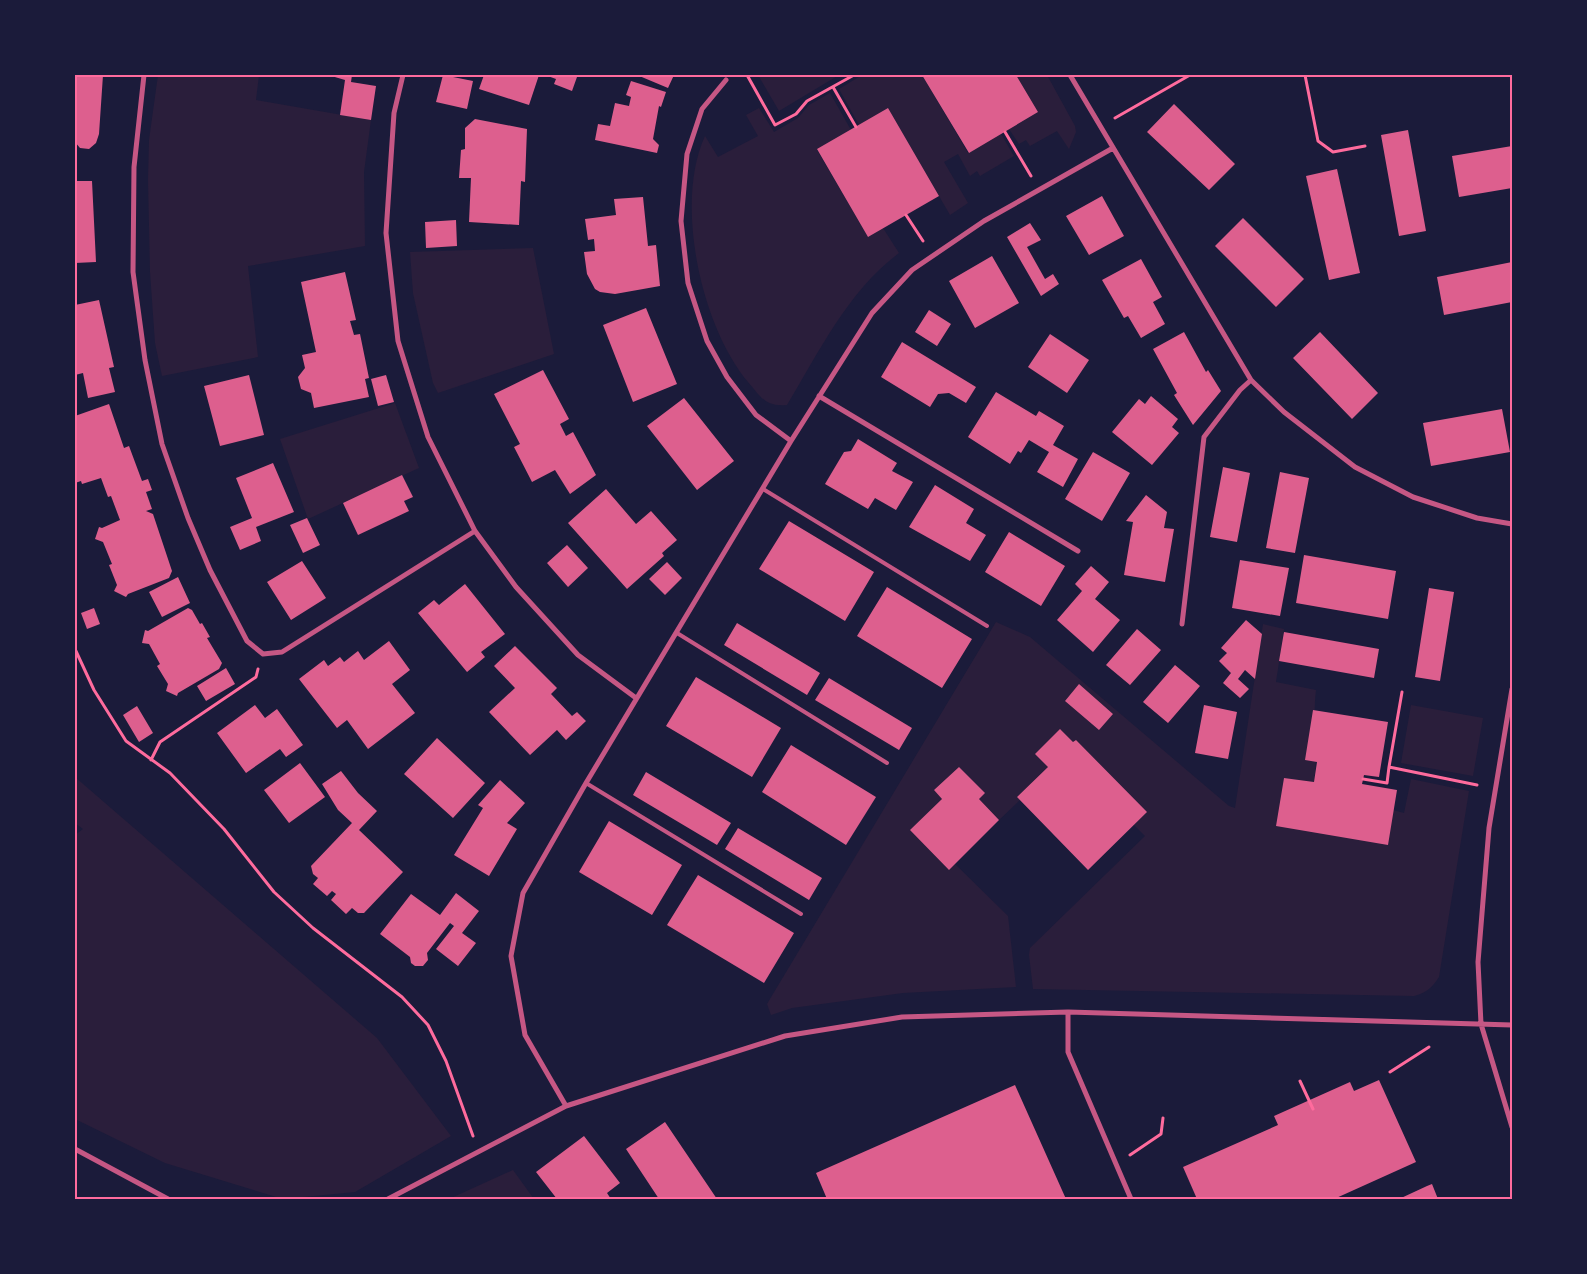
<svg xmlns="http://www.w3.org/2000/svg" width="1587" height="1274" font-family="'Open Sans',sans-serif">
<rect width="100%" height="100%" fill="#1b1b3a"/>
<path fill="#2a1e3b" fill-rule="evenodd" d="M158,75H259L256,100L371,120L364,172L365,246L248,266L258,357L162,376L155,343L150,272L148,180L149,140Z
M758,75H839L779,111Z
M862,75H922L968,153L1001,134L1014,156L980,176L977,171L970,176L958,154L944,162L968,203L950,215L888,108L859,125L839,89Z
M1016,75H1047L1075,126L1076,132L1069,149L1057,131L1030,146L1026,140L1019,144L1009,129L1038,112Z
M830,93L851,130L817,150L868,237L883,228L899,253C848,291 819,352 787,405C765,407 761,397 748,382C701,326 674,203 705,136L718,157L758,136L746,115L759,108L774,132L798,118L809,105Z
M533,248L554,354L438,393L433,383L413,293L410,252Z
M395,403L419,468L308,519L280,439Z
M996,622L1030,637L1229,806L1235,808L1263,624L1284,629L1276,682L1316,690C1312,721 1319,751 1314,782L1284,778L1276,826L1393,810L1404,813L1411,779L1469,791L1439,977C1432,988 1426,993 1414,996L1033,989L1029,955L1030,948L1145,836L1134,825L1076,740L1073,742L1060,730L1035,754L1048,767L1017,797L1020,800L999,820L979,799L985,793L959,767L934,790L942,799L911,830L948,869L955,864L1008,916L1016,987L903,993L792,1008L771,1015L767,1004ZM1079,685L1113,714L1099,730L1065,701Z
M1411,705L1483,718L1473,776L1401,763Z
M75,777L377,1038L451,1136L355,1192L283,1199L165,1163L75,1119V835L83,829L75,823Z
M513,1170L534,1199H449Z"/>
<path fill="#dd5f8e" d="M75,75H103L99,134L96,143L89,149L80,148L75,142Z
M328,75H352L351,82L376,86L371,120L340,115L345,80Z
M443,75L473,81L467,109L436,102Z
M484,75H539L529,105L479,89Z
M545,75H571L577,77L572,91L554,84L556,79Z
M637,75H674L668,88Z
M922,75H1016L1038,112L969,153Z
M631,81L666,92L661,107L659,106L653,139L659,145L657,153L595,140L598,124L610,126L615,103L629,106L631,97L626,95Z
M1174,104L1235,164L1209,190L1147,132Z
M888,108L939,196L868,237L817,149Z
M475,119L527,129L525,182L521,181L519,225L469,222L471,178H459L461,150L465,149V128Z
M1408,130L1426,231L1399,236L1381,135Z
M1512,146V188L1459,197L1452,156Z
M1337,169L1360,273L1329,280L1306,176Z
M75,181H92L96,262L75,263Z
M1102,196L1124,236L1089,255L1066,216Z
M643,197L648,246L656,245L660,286L615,294L600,292L595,289L587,274L584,252L595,251L594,239L588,240L585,219L616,215L614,199Z
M1243,218L1304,279L1276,307L1215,246Z
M456,220L457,246L426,248L425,222Z
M1030,223L1041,240L1027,247L1045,279L1053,274L1059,284L1041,296L1007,237Z
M992,256L1019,303L975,328L949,281Z
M1141,259L1162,297L1153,302L1165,324L1141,338L1128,316L1124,318L1102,280Z
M1512,262V302L1444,315L1437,277Z
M345,272L356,320L350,321L354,335L360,334L369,378L365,379L369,397L314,408L311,393L301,389L298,377L305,368L302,355L316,352L301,282Z
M99,300L114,367L109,368L115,392L88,398L83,373L75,375V305Z
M646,308L677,384L633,402L603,325Z
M929,310L951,324L937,346L915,332Z
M1184,332L1206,372L1208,370L1221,391L1193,425L1174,395L1177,393L1153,349Z
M1320,332L1378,393L1352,419L1293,358Z
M1050,334L1089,360L1067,393L1028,367Z
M902,342L976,387L966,403L949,393L938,394L930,407L881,377Z
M543,370L569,419L560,424L566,436L573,432L596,475L570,494L555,470L532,482L514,447L520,444L494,394Z
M249,375L264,435L220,446L204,386Z
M386,375L394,402L378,406L371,379Z
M996,392L1036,416L1039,411L1064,426L1053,445L1078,459L1063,487L1037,472L1049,452L1029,440L1021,453L1018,451L1010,464L968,437Z
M1151,396L1178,419L1172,427L1179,433L1152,465L1112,432L1139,399L1145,404Z
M684,398L734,461L697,490L647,426Z
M109,404L124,448L129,446L142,481L148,479L152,490L146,492L152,509L146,511L153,514L172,571L169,578L128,594L126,597L114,591L117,585L109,565L112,564L103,542L95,539L99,527L102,528L120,520L111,496L108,497L101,478L82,484L81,481L75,483V416Z
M1502,409L1510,452L1431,466L1423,423Z
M858,439L897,463L892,471L913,482L896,510L875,498L868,509L825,484L844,452L851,451Z
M1093,452L1130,473L1102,521L1065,499Z
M273,463L294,512L256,527L261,541L240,550L230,527L252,518L236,478Z
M1223,467L1250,473L1237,542L1210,537Z
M1280,472L1309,478L1295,553L1266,548Z
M402,475L413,497L404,501L409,511L358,535L343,503Z
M935,485L974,509L966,523L986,535L970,561L909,527Z
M606,489L636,524L651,511L677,540L662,553L664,556L627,589L568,523Z
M1146,495L1167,512L1164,528L1174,529L1165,582L1124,575L1133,522L1126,521Z
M307,518L320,545L303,553L290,525Z
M789,521L874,572L845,621L759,569Z
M1009,532L1065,566L1041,606L985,572Z
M567,545L588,568L568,587L547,563Z
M1304,555L1396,571L1388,619L1296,603Z
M1240,560L1289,568L1280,616L1232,608Z
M302,561L326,598L291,620L267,582Z
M667,562L682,578L665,595L649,579Z
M1091,566L1109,582L1095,599L1120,620L1093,652L1057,620L1082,591L1075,584Z
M178,577L190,603L162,617L149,592Z
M465,584L505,634L481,652L485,657L467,672L418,613L434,600L439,605Z
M887,587L972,639L942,688L857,636Z
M1429,588L1454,592L1440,681L1415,677Z
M94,608L100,624L87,629L81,613Z
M188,608L192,610L200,624L202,623L210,637L207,638L222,663L219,669L178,693L177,696L166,691L168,684L157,666L160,664L149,644L142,643L145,630L148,631Z
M1246,620L1262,634L1255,679L1245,670L1238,679L1249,689L1240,698L1223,683L1231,673L1219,661L1227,653L1221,648Z
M737,623L820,673L807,695L724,645Z
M1137,629L1161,650L1130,685L1106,665Z
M1284,632L1379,649L1374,678L1279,661Z
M389,641L410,670L392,684L415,713L368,749L347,720L337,728L299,679L324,660L328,666L340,657L344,662L358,651L364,660Z
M515,646L557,688L551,694L572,716L577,712L586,721L566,740L557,730L530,755L489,712L515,688L494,666Z
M1175,665L1200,686L1168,723L1143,702Z
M226,668L235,684L206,701L197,686Z
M696,677L781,728L752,777L666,726Z
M829,678L912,728L899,750L815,700Z
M1079,684L1113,714L1099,730L1065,701Z
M255,705L265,718L277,709L303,745L286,757L280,749L246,773L217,733Z
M1204,705L1237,712L1228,759L1195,753Z
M137,706L153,733L139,742L123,715Z
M1313,710L1388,722L1379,777L1364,775L1362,784L1397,790L1388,845L1276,826L1284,778L1314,782L1317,762L1305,760Z
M1060,729L1073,742L1076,740L1147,812L1088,870L1017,797L1048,767L1035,754Z
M437,738L485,783L453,818L404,774Z
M791,745L876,797L846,845L762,792Z
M300,763L325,797L289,823L264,790Z
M959,767L985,793L979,799L999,820L949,870L910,830L942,799L934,790Z
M341,771L358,793L377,811L359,830L403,872L364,913H358L352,908L346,914L331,900L336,894L332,891L327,896L313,884L318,878L313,874L311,866L352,823L338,810L322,784Z
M646,772L731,823L717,845L633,795Z
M500,780L525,803L507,823L517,829L489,876L454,855L483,808L478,805Z
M609,821L682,865L652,915L579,872Z
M738,828L822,878L809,900L725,849Z
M698,875L794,933L764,983L667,925Z
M456,893L479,911L462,933L476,943L458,966L436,949L454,926L450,923L427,953L428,960L423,966H415L411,963L410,957L380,934L411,894L440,915Z
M1379,1080L1416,1162L1334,1199H1197L1183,1167L1278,1125L1274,1116L1350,1082L1354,1091Z
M1015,1085L1066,1199H827L816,1173Z
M665,1122L717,1199H659L626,1149Z
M584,1136L620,1183L607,1193L611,1199H557L536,1172Z
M1432,1184L1438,1199H1399L1427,1186Z"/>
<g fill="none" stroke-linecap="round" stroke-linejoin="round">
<path stroke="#ff6b9d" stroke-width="3" d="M747,75L775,125L796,114L807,101L854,75
M1305,75L1318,141L1333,152L1365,146
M833,87L856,127
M1115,118L1190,75
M1005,132L1031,176
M906,215L923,241
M75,649L94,690L126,741L170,773L224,829L274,892L313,928L402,997L428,1025L446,1061L473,1136
M151,760L160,742L256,677L258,669
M1389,767L1402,692
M1363,779L1387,783L1389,767L1477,785
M1390,1072L1429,1047
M1300,1081L1313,1109
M1130,1155L1161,1134L1163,1118"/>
<path stroke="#c65784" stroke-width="4" d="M763,489L987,626
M677,633L887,763
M586,783L801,914"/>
<path stroke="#c65784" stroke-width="5" d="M144,75L134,167L133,272L145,360L162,444L188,518L210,570L247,641L263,654L282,652L475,531
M403,75L394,113L386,233L398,341L428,437L475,531L516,587L578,655L636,698
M1070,75L1251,380L1284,412L1355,467L1413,497L1477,518L1512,524
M726,80L702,109L687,154L681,221L688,283L707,341L727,377L756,415L791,441
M819,396L1078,551
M1182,624L1204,437L1240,390L1251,380
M1512,689L1489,828L1478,962L1481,1024L1512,1127
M1068,1012V1052L1131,1199
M566,1106L525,1035L511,956L523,893L586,783L791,441L872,313L912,270L984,221L1113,148
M75,1149L168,1199
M388,1199L566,1106L785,1036L902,1017L1068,1012L1512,1025"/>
</g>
<rect width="1587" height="1274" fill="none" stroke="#1b1b3a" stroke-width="152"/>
<rect x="76" y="76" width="1435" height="1122" fill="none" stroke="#ff6b9d" stroke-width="2"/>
</svg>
